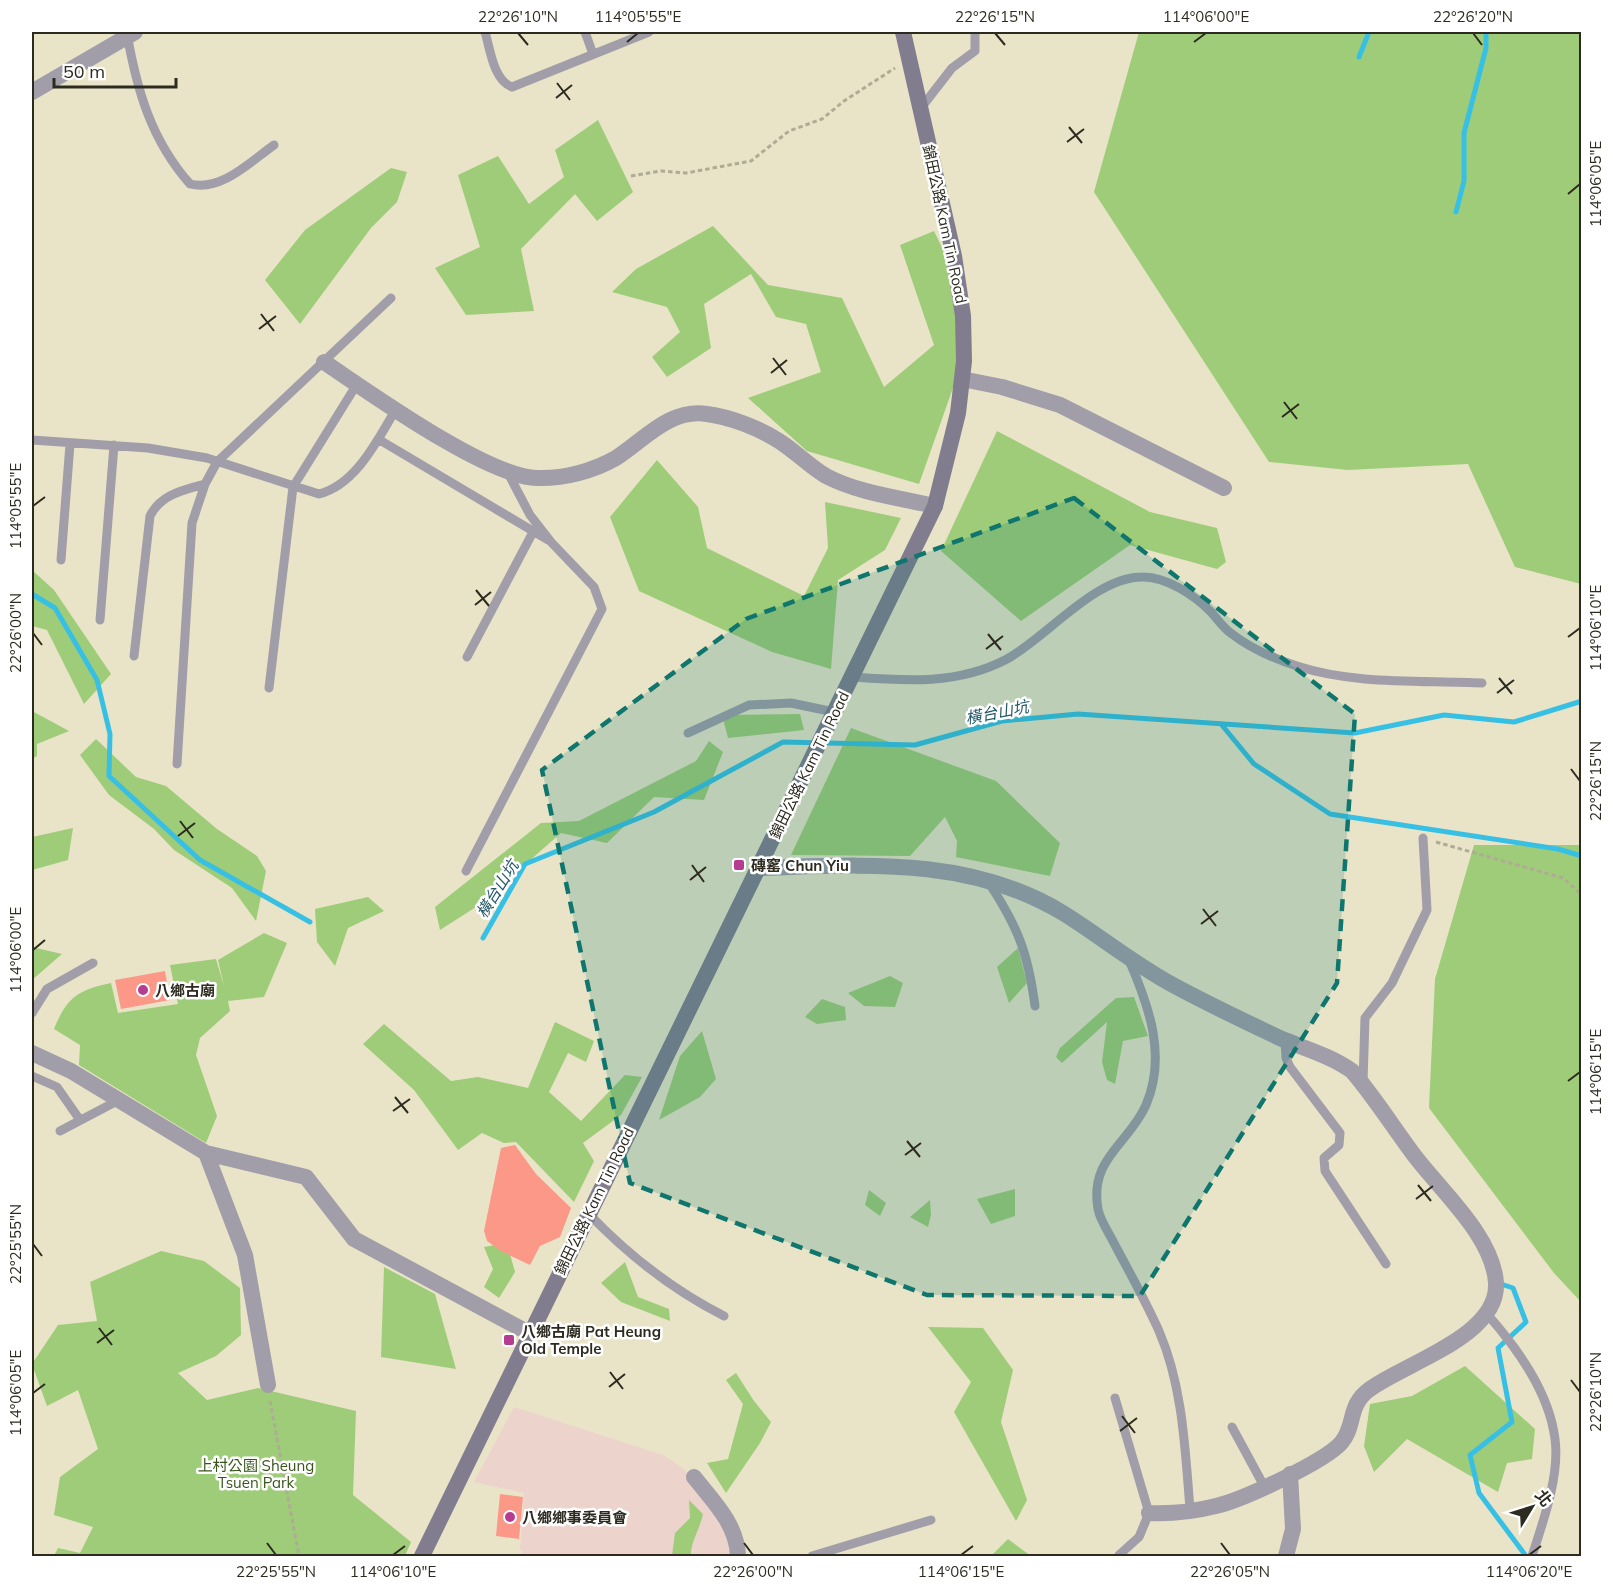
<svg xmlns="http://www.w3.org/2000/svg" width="1613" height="1588" font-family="Mulish,'Noto Sans TC',sans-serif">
<rect width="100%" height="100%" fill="#e9e4c8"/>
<path fill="#ecd3cc" d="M514,1407L663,1455L684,1469L729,1533L732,1556H525L520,1549L524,1493L474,1482Z"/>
<path fill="#9ecc79" d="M1139,32H1581V584L1515,567L1468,464L1348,470L1269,462L1094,192Z
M598,120L633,192L597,221L575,194L521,249L534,311L466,315L435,268L480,247L458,175L498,156L529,204L564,177L555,150Z
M391,168L407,172L397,202L371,228L300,324L265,280L305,230Z
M713,226L768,285L842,298L884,387L934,345L900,245L934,231L964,293L954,385L919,484L807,451L748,398L821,372L806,324L776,317L751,274L704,304L711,348L667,377L652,357L680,332L667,307L612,292L636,269Z
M997,431L1150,512L1217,528L1226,562L1217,569L1130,545L1021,621L941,551Z
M657,460L698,507L707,548L804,596L828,548L825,502L901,518L885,550L838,580L831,669L772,652L639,591L610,517Z
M32,570L54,590L111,674L84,704L47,630L32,626Z
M32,711L69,731L37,744V756L32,759Z
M800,714L804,730L728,738L722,715Z
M851,728L996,781L1060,843L1050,876L956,857L957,841L945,817L910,856L791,855Z
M96,739L136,777L166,786L217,829L257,856L266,871L256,921L232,888L174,850L154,829L109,795L80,755Z
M709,741L723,752L704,800L654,797L607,843L561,833L479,905L440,930L435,907L541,823L579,821L696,761Z
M73,828L68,860L32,870V837Z
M1474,845H1581V1302L1554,1273L1429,1108L1435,979Z
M368,897L384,911L348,928L335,966L317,942L315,909Z
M264,933L287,943L264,997L228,1001L230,1011L200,1038L196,1055L217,1116L206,1143L79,1065L80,1045L54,1029C67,997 78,990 111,983L118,1013L178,1004L170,965L216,959L224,986L218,960Z
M32,947L62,954L32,980Z
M1018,948L1027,983L1009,1003L997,967Z
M890,976L903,983L895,1007L864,1006L848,993Z
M1134,997L1148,1036L1123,1041L1115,1084L1107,1080L1102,1062L1107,1022L1062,1063L1056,1057L1060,1048L1116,998Z
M822,999L845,1007L846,1020L817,1024L805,1017Z
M555,1022L594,1041L586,1062L568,1053L549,1092L581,1121L625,1075L642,1077L621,1115L583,1143L594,1161L574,1202L516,1142L504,1143L482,1133L458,1150L414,1090L363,1044L384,1024L451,1081L478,1077L528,1088Z
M702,1031L716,1079L700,1097L659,1120L680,1056Z
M1015,1189V1216L991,1224L977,1199Z
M869,1190L886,1203L880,1216L865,1205Z
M930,1200L931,1215L928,1227L910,1217Z
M507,1243L515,1272L499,1298L484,1287L493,1269L484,1247Z
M161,1251L204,1261L240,1288L241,1335L216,1356L178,1373L207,1400L258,1388L356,1411L353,1495L411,1542L405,1556H54L58,1548L80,1553L93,1527L54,1515L60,1477L98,1449L78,1390L47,1406L32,1364L58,1325L97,1321L90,1282Z
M625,1262L638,1297L669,1309L670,1321L621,1302L601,1283Z
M384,1267L435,1294L456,1369L381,1357Z
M928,1327L983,1328L1013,1370L1001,1422L1027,1500L1016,1521L954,1412L971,1382Z
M1465,1366L1535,1429L1532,1459L1507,1463L1498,1492L1407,1439L1374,1472L1364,1446L1370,1404L1412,1396Z
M736,1373L754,1401L771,1422L760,1443L726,1493L707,1463L728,1459L743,1404L726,1380Z
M689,1500L703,1514C700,1529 690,1543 691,1556H672L675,1533L690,1518Z
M1008,1539L1031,1556H991Z"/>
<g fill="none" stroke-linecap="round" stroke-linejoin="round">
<path stroke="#38c0e4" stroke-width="5" d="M1359,57L1369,32
M1456,212L1464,181V133L1486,48V32
M32,594L55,608L97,680L110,734L109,776L200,860L310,922
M1221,724L1254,764L1330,814L1558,849L1582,856
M483,938L525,864L654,812L783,742L915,745L1002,721L1078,714L1355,733L1444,715L1514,722L1582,701
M1498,1283L1513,1288L1526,1322L1498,1348L1512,1422L1470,1455L1479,1493L1526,1556"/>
</g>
<path fill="#fb9888" d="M165,971L170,1000L121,1009L115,980Z
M515,1145L536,1174L571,1208L560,1237L540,1246L530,1265L501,1251L487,1241L484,1231L501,1148Z
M500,1494L523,1497L519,1539L496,1536Z"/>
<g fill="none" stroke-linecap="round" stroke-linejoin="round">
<path stroke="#afab94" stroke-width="3" stroke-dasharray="4.5 3" stroke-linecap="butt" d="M631,176L661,171L686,173L751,161L789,131L822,119L844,101L895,68
M1436,842L1563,878L1582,895
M270,1401L299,1556"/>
<path stroke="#a19eaa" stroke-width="9" d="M485,32C490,48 493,80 512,87L649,32
M585,32L593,54
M127,34C137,90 151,140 190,184C221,192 250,162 274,145
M921,108L952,68L975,51V32
M378,439L548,540
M32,440L148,448L207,458L319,494C356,485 378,439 396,409
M61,560L70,444
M100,620L114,445
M134,656L150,516C161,494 184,490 205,484
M467,657L533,532
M852,677C906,681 958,685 1007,659C1047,637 1095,577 1142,577C1165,576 1194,595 1210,611C1217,618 1223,628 1232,634C1250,648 1275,659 1297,666C1355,685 1421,680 1482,683
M269,688L293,487L357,384
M688,733L749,705L791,703L834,712
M177,764L192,523L205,484L217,462L391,298
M466,871L602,609L594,587L551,542L530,515L507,471
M989,883C1018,927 1028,953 1035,1006
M1129,960C1149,1006 1167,1056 1146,1105C1129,1144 1089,1158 1098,1209C1100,1221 1110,1234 1115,1245C1130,1273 1146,1302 1159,1331C1183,1387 1185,1449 1190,1509
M32,1013L47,989L93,963
M1285,1040L1286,1058L1290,1067L1340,1133L1339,1145L1324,1158L1325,1171L1386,1264
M32,1076L57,1087L80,1120
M1363,1082L1365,1018L1392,983L1427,910L1423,838
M60,1131L119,1100
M588,1213C629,1256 671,1289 724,1316
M1487,1314C1518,1349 1549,1392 1555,1439C1560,1475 1543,1522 1532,1556
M1115,1398L1149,1513L1139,1537L1119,1555
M1232,1427L1264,1486
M812,1556L931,1520"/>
<path stroke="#a19eaa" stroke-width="16" d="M32,92L135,32
M324,362C369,392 487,477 537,478C564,479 593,471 616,458C644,440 670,408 707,414C730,417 759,428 779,441C795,451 809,466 826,476C858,493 900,498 935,506
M962,379L1002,387L1060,405L1224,488
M759,868C863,865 969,856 1063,913C1100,936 1134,964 1173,985C1208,1004 1246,1022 1282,1039C1306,1049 1331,1056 1352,1071C1375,1098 1393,1127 1414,1155C1441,1191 1493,1236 1496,1283C1499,1336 1405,1363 1370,1389C1347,1405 1356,1426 1341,1443C1324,1462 1242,1500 1216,1506C1196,1511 1170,1514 1149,1513
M32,1053L71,1071L206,1153L306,1177L354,1239L529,1333
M206,1153L245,1255L268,1385
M694,1477C713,1501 737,1524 738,1556
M1286,1556L1293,1529L1290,1474"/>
<path stroke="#817d8e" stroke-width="16" d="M422,1556L935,506L958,413L964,361L963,316L954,256L903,32"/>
</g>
<path fill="#0f766e" fill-opacity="0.2" stroke="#0f766e" stroke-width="4.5" stroke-dasharray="12 8" stroke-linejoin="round" d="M1074,498L1355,714L1337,983L1140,1296L927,1295L630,1183L542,770L746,619Z"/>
<path fill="none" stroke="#2d2b20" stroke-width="2" d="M518,33L528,45M995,33L1005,45M1473,33L1482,45M627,42L638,33M1194,42L1206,33M557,83L570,100M556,98L572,85M1069,127L1082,143M1067,142L1084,129M1568,194L1580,184M261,314L274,331M259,329L276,316M773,358L786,375M771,373L787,360M1284,402L1297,419M1282,417L1299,404M33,506L45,497M476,590L489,606M475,605L491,592M33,633L42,645M988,634L1001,650M1568,637L1580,628M986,649L1003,636M1499,678L1512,694M1497,693L1514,680M1571,769L1580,781M180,821L193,838M178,836L195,823M692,865L704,882M690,880L706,867M1203,909L1216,926M1201,924L1218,911M33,950L45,940M1568,1081L1580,1072M395,1097L408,1113M393,1111L410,1099M907,1141L920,1157M905,1155L921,1143M1418,1185L1431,1201M1416,1199L1433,1186M33,1244L42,1256M99,1328L112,1345M97,1343L114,1330M610,1372L623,1389M1571,1380L1580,1392M609,1387L625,1374M33,1393L45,1384M1122,1416L1135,1433M1120,1431L1137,1418M267,1543L276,1555M744,1543L753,1555M1221,1543L1230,1555M393,1555L405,1546M961,1555L973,1546M1529,1555L1541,1546"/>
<g fill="#b53c90" stroke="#fff" stroke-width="2">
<rect x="733" y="859" width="12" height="12" rx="3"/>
<circle cx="143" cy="990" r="6"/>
<rect x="503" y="1334" width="12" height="12" rx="3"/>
<circle cx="510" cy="1517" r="6"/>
</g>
<g text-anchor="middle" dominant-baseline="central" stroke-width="5" stroke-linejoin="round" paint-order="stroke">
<g font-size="15" fill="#2d2b20" stroke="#fff">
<text transform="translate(945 224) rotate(78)">錦田公路 Kam Tin Road</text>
<text transform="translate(809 765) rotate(-64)">錦田公路 Kam Tin Road</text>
<text transform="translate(594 1201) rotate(-64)">錦田公路 Kam Tin Road</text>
</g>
<g font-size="15" font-weight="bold" fill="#2d2b20" stroke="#fff" text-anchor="start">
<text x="751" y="865">磚窰 Chun Yiu</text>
<text x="155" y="990">八鄉古廟</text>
<text x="521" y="1331">八鄉古廟 Pat Heung<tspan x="521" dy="17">Old Temple</tspan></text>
<text x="522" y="1517">八鄉鄉事委員會</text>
</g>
<g font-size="15" fill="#38551b" stroke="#fff">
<text x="256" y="1465">上村公園 Sheung<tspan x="256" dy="17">Tsuen Park</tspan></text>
</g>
<g font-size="16" font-style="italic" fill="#225867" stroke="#fff">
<text transform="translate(997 712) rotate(-11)">橫台山坑</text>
<text transform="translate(497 889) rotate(-58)">橫台山坑</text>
</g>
</g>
<rect width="1613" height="1588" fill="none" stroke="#ffffff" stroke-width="66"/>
<g transform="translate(1532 1507) rotate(52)" stroke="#ffffff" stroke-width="4.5" paint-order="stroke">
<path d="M0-4.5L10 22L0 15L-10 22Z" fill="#2d2b20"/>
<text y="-9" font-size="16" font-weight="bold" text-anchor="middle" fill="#2d2b20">北</text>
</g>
<path d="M54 78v9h122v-9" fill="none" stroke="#2d2b20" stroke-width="3"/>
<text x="63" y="78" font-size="18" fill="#2d2b20" stroke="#ffffff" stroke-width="4.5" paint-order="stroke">50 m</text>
<rect x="33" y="33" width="1547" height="1522" fill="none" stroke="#2d2b20" stroke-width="2"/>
<g font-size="15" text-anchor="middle" fill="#2d2b20">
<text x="518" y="22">22°26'10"N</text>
<text x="638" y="22">114°05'55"E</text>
<text x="995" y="22">22°26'15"N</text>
<text x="1206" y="22">114°06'00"E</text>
<text x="1473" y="22">22°26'20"N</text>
<text transform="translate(1596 184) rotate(-90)" y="5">114°06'05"E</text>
<text transform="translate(16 506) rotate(-90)" y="5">114°05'55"E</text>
<text transform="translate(1596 628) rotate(-90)" y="5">114°06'10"E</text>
<text transform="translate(16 633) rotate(-90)" y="5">22°26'00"N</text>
<text transform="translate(1596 781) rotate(-90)" y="5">22°26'15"N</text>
<text transform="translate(16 950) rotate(-90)" y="5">114°06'00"E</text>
<text transform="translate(1596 1072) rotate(-90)" y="5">114°06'15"E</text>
<text transform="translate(16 1244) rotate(-90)" y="5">22°25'55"N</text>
<text transform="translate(1596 1392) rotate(-90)" y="5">22°26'10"N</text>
<text transform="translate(16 1393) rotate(-90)" y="5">114°06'05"E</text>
<text x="276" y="1577">22°25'55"N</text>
<text x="393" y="1577">114°06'10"E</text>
<text x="753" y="1577">22°26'00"N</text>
<text x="961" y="1577">114°06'15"E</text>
<text x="1230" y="1577">22°26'05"N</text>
<text x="1529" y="1577">114°06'20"E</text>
</g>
</svg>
